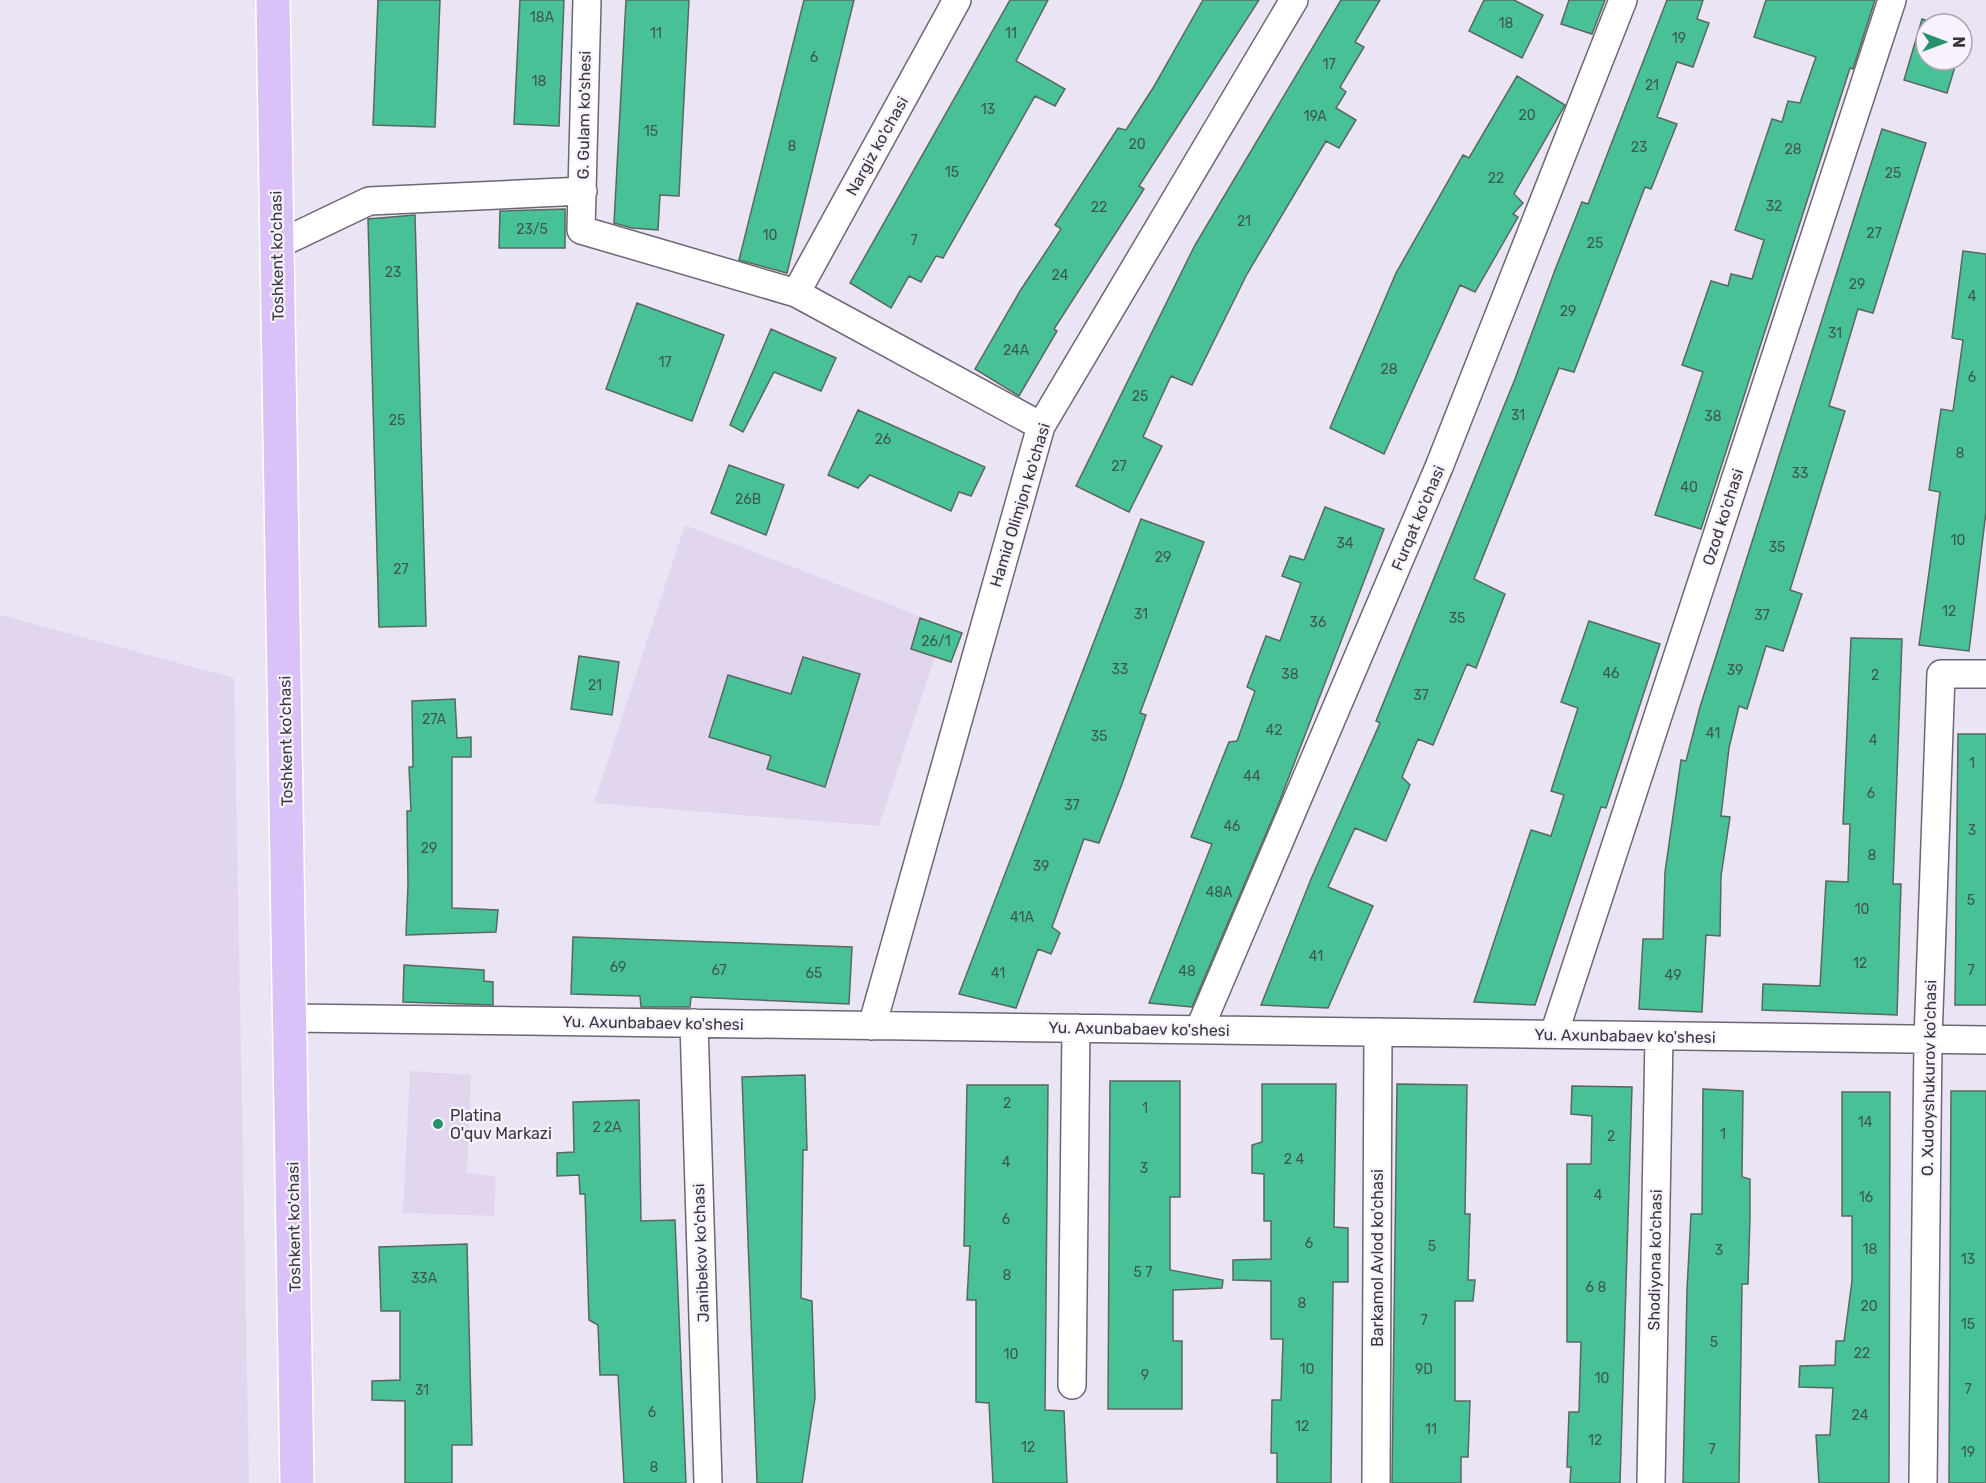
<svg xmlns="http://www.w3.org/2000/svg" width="1986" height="1483" font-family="Rubik,sans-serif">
<rect width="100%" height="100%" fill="#ebe4f4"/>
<path fill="#e1d6ed" d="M685,525L945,626L879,826L594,803Z
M0,615L234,678L249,1483H0Z
M410,1071L471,1075L467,1173L496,1176L494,1216L403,1213Z"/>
<path fill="#49c197" stroke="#586861" stroke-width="1.5" d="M378,0H440L435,127L373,125Z
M520,0H564L559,126L514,124Z
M626,0H689L679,196L660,195L658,230L632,228L614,223Z
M804,0H854L787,273L739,260Z
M1010,0H1048L1016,61L1065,89L1055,106L1035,96L943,258L936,256L921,282L909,276L891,308L850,283Z
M1203,0H1259L1139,186L1144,189L1054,329L1057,331L1019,396L975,369L1020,291L1061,229L1055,225L1118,128L1126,130L1153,88Z
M1341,0H1380L1355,42L1364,47L1340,87L1346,92L1336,108L1356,120L1339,148L1326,141L1247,274L1192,385L1171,376L1143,437L1162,446L1129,512L1076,486L1195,245Z
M1484,0H1514L1543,15L1522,58L1469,31Z
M1569,0H1605L1592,34L1561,24Z
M1667,0H1703L1697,19L1709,23L1693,67L1677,62L1657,117L1677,124L1651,189L1645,187L1574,372L1559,368L1474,579L1505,594L1476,668L1467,664L1433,745L1418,739L1402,777L1410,785L1386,841L1355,828L1328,887L1373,906L1328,1008L1261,1005L1311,879L1380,723L1376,721L1515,379L1555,270L1582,202L1588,204Z
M1766,0H1875L1853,69L1850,68L1701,529L1655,515L1703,372L1682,365L1711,281L1728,286L1731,274L1752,279L1764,240L1735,230L1772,119L1782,122L1788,101L1800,103L1816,57L1754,37Z
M1922,19L1938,24H1926V60H1957L1947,93L1904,80Z
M1517,76L1565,105L1514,194L1523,203L1513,214L1518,217L1498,252L1475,292L1460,285L1384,454L1330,428L1396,273L1463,155L1469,158Z
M1882,129L1926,143L1873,313L1858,309L1829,406L1845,411L1790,590L1802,594L1783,651L1766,646L1747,709L1739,706L1729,748L1721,816L1730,817L1721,876L1720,936L1706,935L1702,1012L1639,1009L1643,939H1663L1665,872L1681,760L1686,761L1700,707Z
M565,209V248H499L500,211Z
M415,215L426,626L379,627L368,219Z
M1963,251L1986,254V512L1969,651L1919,645L1940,492L1929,490L1941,409L1953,411L1963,340L1952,338Z
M637,303L724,335L692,421L606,389Z
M771,329L836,358L821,391L774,372L743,432L730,425Z
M858,410L985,467L971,496L959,492L951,511L870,475L858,488L828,475Z
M729,465L784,485L766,535L711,513Z
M1325,507L1384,529L1277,808L1192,1007L1149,1003L1212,844L1191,837L1229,742L1237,741L1255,691L1247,687L1266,636L1280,641L1301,583L1282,576L1290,556L1304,560Z
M1141,519L1204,542L1140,713L1146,715L1122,784L1099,843L1084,839L1052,927L1060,933L1051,954L1038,949L1016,1008L959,994Z
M920,618L962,633L951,662L911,649Z
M1589,621L1660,644L1606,808L1601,807L1535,1005L1474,1002L1531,830L1551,836L1564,795L1551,791L1578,708L1561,702Z
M1851,638L1902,639L1893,884H1901L1897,1015L1762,1010L1763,984L1820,986L1826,881L1848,882L1850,824H1843Z
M579,656L619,662L612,715L571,709Z
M803,657L860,674L825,787L767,769L771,756L709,737L728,675L791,694Z
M455,699L457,738L471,737V757H452V908L498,910L496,932L406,935L408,884L407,811H411L409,767H413L412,701Z
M1958,734H1986V1005H1955Z
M573,937L852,947L849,1004L691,997L690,1007H641L640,996L571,994Z
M404,965L484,970V981L493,982V1005L403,1002Z
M805,1075L807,1150H803L801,1298L812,1301L815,1398L802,1483H757L742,1077Z
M1110,1081H1180V1197H1170V1270L1223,1280L1222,1288L1173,1290V1341H1182V1409H1108Z
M1262,1084H1336L1334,1227L1348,1228V1282H1333L1331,1483H1277V1453H1271L1272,1400H1281L1283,1339H1271V1281L1233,1280V1260L1271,1259V1221H1264V1174L1252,1173V1145L1262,1142Z
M1397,1084L1467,1085L1465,1214H1470L1468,1280H1475L1473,1301H1455V1401H1470L1468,1457H1461V1483H1392Z
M967,1085H1048L1045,1410L1064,1411L1067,1483H993L989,1403L976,1402V1300H967L970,1246H964Z
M1572,1086L1632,1087L1620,1483H1570L1571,1467H1567L1569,1412H1579L1581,1342H1567V1164H1591L1592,1116L1571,1114Z
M1703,1089L1743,1091L1742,1177L1750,1179V1216L1748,1284H1742L1739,1483H1683L1687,1290L1691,1214H1702Z
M1951,1091H1986V1483H1949Z
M1842,1092H1890L1889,1483H1819L1816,1435H1830L1833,1388L1799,1387L1800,1366L1835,1365L1836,1341H1844L1852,1281V1216H1842Z
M639,1100L641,1221L675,1220L686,1483H624L618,1375H600L598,1325L589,1320L585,1194H580L579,1175L557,1176V1153L574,1152L573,1102Z
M467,1244L472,1445H452V1483H405V1401L372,1400V1381L400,1380V1311H381L379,1247Z"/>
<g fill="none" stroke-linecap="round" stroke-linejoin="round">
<defs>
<path id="street" d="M587,0L581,230L796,293L1041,426
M277,245L369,201L583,191
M796,293L957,0
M291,1018L1986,1040
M694,1023L708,1483
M872,1026L1041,426L1294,0
M1199,1030L1439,467L1623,0
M1554,1034L1892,0
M1072,1385L1076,1028
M1376,1483L1378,1032
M1651,1483L1659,1036
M1923,1483L1928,1040L1941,674H1986"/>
<path id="highway" d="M273,0L297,1483"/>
</defs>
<use href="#street" stroke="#6d6674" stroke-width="30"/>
<use href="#highway" stroke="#fff" stroke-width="36"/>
<use href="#street" stroke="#fff" stroke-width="27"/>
<use href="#highway" stroke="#dac1f7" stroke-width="33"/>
</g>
<circle fill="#27906d" stroke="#f7f2fe" stroke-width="2" cx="438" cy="1124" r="6"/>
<g text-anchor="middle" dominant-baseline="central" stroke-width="4.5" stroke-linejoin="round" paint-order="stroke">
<g font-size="14" fill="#3d5954">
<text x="542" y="17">18A</text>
<text x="1506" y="23">18</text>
<text x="656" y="33">11</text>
<text x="1011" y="33">11</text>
<text x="1679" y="38">19</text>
<text x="814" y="57">6</text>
<text x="1329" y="64">17</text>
<text x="539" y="81">18</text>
<text x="1652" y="85">21</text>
<text x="988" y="109">13</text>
<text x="1527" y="115">20</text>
<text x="1315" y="116">19A</text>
<text x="651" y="131">15</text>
<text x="1137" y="144">20</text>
<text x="792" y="146">8</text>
<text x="1639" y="147">23</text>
<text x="1793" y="149">28</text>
<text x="952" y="172">15</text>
<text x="1893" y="173">25</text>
<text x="1496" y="178">22</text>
<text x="1774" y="206">32</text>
<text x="1099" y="207">22</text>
<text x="1244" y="221">21</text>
<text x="532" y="229">23/5</text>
<text x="1874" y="233">27</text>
<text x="770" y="235">10</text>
<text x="914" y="240">7</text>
<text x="1595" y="243">25</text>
<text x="393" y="272">23</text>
<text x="1060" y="275">24</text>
<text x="1857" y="284">29</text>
<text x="1972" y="296">4</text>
<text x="1568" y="311">29</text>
<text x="1835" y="333">31</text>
<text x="1016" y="350">24A</text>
<text x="665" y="362">17</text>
<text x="1389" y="369">28</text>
<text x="1972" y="377">6</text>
<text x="1140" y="396">25</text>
<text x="1518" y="415">31</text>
<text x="1713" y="416">38</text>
<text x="397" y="420">25</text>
<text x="883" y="439">26</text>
<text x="1960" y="453">8</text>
<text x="1119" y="466">27</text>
<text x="1800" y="473">33</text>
<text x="1689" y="487">40</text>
<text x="748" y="499">26B</text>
<text x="1958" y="540">10</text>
<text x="1345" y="543">34</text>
<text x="1777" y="547">35</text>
<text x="1163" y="557">29</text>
<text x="401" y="569">27</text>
<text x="1949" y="611">12</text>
<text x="1141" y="614">31</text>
<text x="1762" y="615">37</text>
<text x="1457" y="618">35</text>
<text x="1318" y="622">36</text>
<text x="936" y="641">26/1</text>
<text x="1120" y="669">33</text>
<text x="1735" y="670">39</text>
<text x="1611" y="673">46</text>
<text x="1290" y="674">38</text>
<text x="1875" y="675">2</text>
<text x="595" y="685">21</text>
<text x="1421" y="695">37</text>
<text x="434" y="719">27A</text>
<text x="1274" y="730">42</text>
<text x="1713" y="733">41</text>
<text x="1099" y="736">35</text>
<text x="1873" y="740">4</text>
<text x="1972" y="763">1</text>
<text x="1252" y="776">44</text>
<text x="1871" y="793">6</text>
<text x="1072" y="805">37</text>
<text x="1232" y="826">46</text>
<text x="1972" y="830">3</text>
<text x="429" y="848">29</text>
<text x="1872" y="855">8</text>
<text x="1041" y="866">39</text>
<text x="1219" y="892">48A</text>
<text x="1971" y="900">5</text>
<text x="1862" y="909">10</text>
<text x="1022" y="917">41A</text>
<text x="1316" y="956">41</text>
<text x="1860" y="963">12</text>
<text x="618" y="967">69</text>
<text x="719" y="970">67</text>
<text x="1971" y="970">7</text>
<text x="1187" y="971">48</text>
<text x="814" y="973">65</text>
<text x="998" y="973">41</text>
<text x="1673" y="975">49</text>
<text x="1007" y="1103">2</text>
<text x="1145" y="1108">1</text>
<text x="1865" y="1122">14</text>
<text x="607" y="1127">2 2A</text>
<text x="1723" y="1134">1</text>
<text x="1611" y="1136">2</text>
<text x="1294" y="1159">2 4</text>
<text x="1006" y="1162">4</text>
<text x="1144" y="1168">3</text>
<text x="1598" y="1195">4</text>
<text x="1866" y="1197">16</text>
<text x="1006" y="1219">6</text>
<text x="1309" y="1243">6</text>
<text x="1432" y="1246">5</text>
<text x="1870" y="1249">18</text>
<text x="1719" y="1250">3</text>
<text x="1968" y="1259">13</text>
<text x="1143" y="1272">5 7</text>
<text x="1007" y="1275">8</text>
<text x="424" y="1278">33A</text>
<text x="1596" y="1287">6 8</text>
<text x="1302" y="1303">8</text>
<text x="1869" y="1306">20</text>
<text x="1424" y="1320">7</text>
<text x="1968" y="1324">15</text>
<text x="1714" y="1342">5</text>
<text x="1862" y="1353">22</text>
<text x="1011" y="1354">10</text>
<text x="1307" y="1369">10</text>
<text x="1424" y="1369">9D</text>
<text x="1145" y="1375">9</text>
<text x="1602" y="1378">10</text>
<text x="1968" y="1389">7</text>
<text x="422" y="1390">31</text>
<text x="652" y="1412">6</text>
<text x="1860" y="1415">24</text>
<text x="1302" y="1426">12</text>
<text x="1431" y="1429">11</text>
<text x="1595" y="1440">12</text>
<text x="1028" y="1447">12</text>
<text x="1712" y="1449">7</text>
<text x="1968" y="1452">19</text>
<text x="654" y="1467">8</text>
</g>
<g font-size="16" fill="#39363d" stroke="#f7f2fe">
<text transform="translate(584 115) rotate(-89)">G. Gulam ko'shesi</text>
<text transform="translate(877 146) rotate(-61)">Nargiz ko'chasi</text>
<text transform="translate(277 256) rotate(-91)">Toshkent ko'chasi</text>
<text transform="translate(1020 505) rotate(-73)">Hamid Olimjon ko'chasi</text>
<text transform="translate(1723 517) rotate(-72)">Ozod ko'chasi</text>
<text transform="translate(1418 518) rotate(-67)">Furqat ko'chasi</text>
<text transform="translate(286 741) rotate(-91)">Toshkent ko'chasi</text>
<text transform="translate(653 1023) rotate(1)">Yu. Axunbabaev ko'shesi</text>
<text transform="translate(1139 1029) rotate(1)">Yu. Axunbabaev ko'shesi</text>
<text transform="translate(1625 1036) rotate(1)">Yu. Axunbabaev ko'shesi</text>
<text transform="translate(1929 1078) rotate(-89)">O. Xudoyshukurov ko'chasi</text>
<text transform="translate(294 1227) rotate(-91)">Toshkent ko'chasi</text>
<text transform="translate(701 1253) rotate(-92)">Janibekov ko'chasi</text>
<text transform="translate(1377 1258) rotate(-90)">Barkamol Avlod ko'chasi</text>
<text transform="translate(1655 1260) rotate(-89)">Shodiyona ko'chasi</text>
</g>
<g font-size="16" fill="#39363d" stroke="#f7f2fe" text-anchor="start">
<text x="450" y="1115">Platina<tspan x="450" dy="18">O'quv Markazi</tspan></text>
</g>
</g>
<g transform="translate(1944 42) rotate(90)"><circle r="28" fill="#f7f2fe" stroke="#aba7b1" stroke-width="1.5"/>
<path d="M0-4.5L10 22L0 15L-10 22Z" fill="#27906d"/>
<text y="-9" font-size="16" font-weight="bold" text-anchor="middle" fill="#39363d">N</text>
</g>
</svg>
